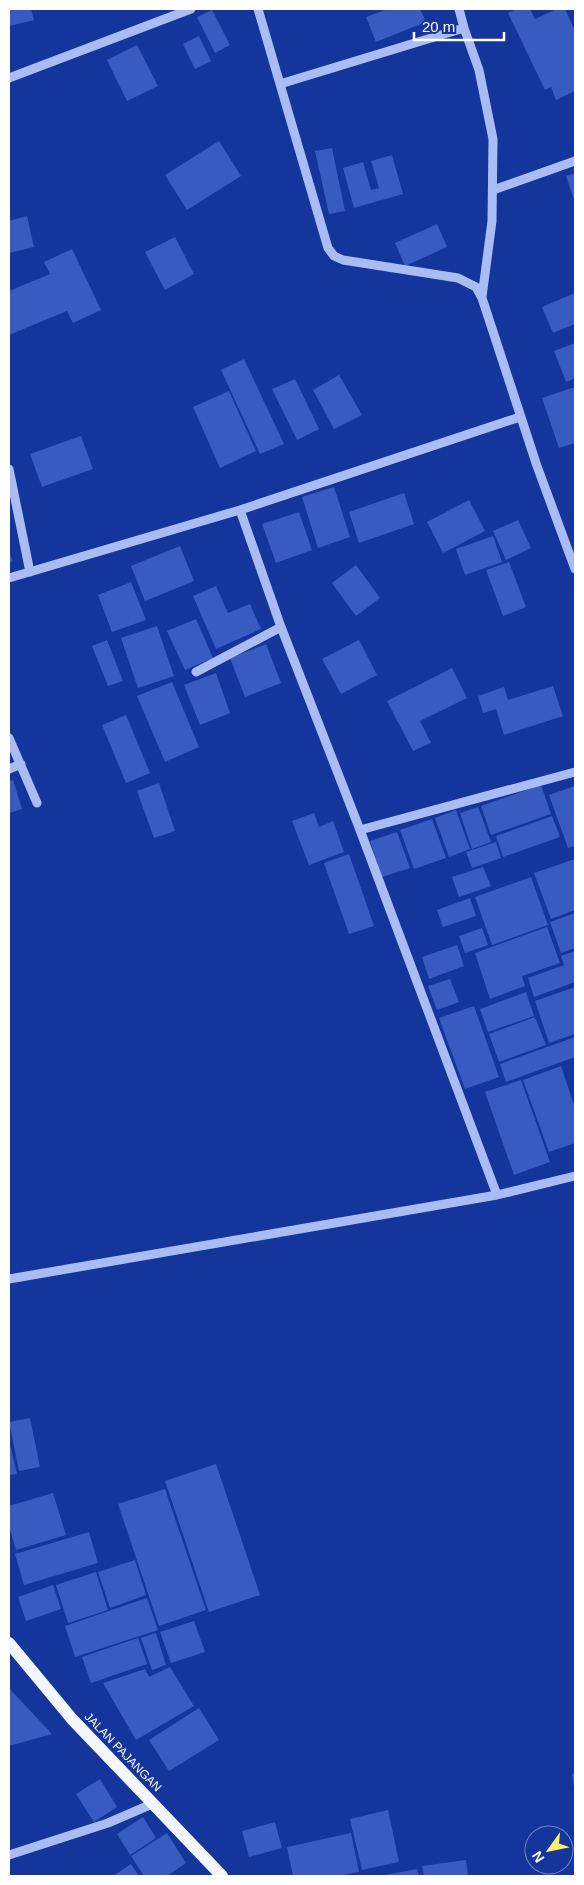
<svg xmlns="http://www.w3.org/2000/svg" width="584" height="1885" font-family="Arial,sans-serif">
<rect width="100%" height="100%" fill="#14359b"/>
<path fill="#385bc1" d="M9,9H31L34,20L9,26Z
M388,9H420L426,22L376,42L366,17Z
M517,9H530L535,19L557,9H565L575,31V91L556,100L551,87L545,90L508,13Z
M212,10L230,45L215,53L197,17Z
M199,36L211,61L195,69L183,44Z
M137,45L158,86L127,101L107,60Z
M219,141L241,176L187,210L165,175Z
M332,148L345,211L329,214L315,151Z
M392,155L403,194L354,208L343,168L363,162L371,190L379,188L371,161Z
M575,173V203L566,176Z
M27,216L34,247L9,253V221Z
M437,224L447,247L405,266L395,243Z
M175,237L194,274L165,290L145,252Z
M72,249L101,310L73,323L67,311L9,335V291L50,274L44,262Z
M575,293V324L553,333L542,307Z
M575,343V378L566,382L554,351Z
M244,359L284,444L260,454L221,370Z
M339,375L362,415L334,429L313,390Z
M295,379L319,429L297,440L272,389Z
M575,387V443L559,448L542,398Z
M229,391L256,451L220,468L193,407Z
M81,436L93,469L42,487L30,454Z
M334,487L350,537L318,548L302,497Z
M404,493L414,524L359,543L349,512Z
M469,500L485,531L443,553L427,522Z
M299,512L312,550L276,563L262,524Z
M518,520L531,548L506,560L493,531Z
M493,536L502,562L465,575L456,549Z
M180,546L194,581L145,601L131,566Z
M9,552L13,561L9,563Z
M509,562L526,607L503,616L486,570Z
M356,565L380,598L356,616L332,583Z
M131,582L146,620L112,632L98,595Z
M216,586L228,613L250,604L261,629L216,649L193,596Z
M196,619L213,658L185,670L167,631Z
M157,626L174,676L138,688L121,638Z
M107,640L123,681L108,686L92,646Z
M359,640L377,675L341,694L322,659Z
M266,644L281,683L245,697L230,658Z
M452,668L467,698L420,721L431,743L413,751L387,701Z
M216,673L230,713L200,725L184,685Z
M172,682L199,747L165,762L137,696Z
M553,686L563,716L504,735L496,709L483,713L478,696L504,687L508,700Z
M126,715L150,773L126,783L102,725Z
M13,780L22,809L9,813V781Z
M159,783L175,831L154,838L137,791Z
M541,785L551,814L491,835L481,806Z
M575,786V846L568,848L549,795Z
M478,807L491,842L472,849L460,813Z
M456,810L470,849L449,857L435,818Z
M314,813L319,827L333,821L344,852L309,865L292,821Z
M552,816L560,837L503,857L496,836Z
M432,819L446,858L414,869L400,830Z
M397,832L410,868L382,877L370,841Z
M496,842L501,858L472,868L466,852Z
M349,854L374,926L349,934L324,863Z
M575,859V910L551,919L534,873Z
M483,867L491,886L459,897L452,877Z
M531,877L548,925L492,945L475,897Z
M470,898L476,916L443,927L437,910Z
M575,913V948L561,953L550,922Z
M547,927L560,963L522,976L525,986L490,999L475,953Z
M482,928L488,945L465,953L459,936Z
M457,945L464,966L429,979L422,957Z
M575,951V982L534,997L528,978L564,965L561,956Z
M450,979L459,1002L437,1010L428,986Z
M575,987V1034L549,1043L535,1001Z
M526,992L534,1016L488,1032L480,1009Z
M474,1006L499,1077L465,1089L439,1018Z
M535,1017L546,1045L499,1062L489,1034Z
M575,1037V1057L506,1082L500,1064Z
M561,1066L575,1108V1143L549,1152L523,1080Z
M521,1080L550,1162L514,1175L485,1092Z
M30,1418L40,1467L19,1471L9,1422Z
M9,1440L17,1474L9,1475Z
M216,1464L260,1595L209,1612L165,1481Z
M165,1489L206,1610L159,1626L118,1504Z
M53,1493L66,1535L16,1550L9,1526V1506Z
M89,1532L98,1563L24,1585L15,1554Z
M135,1560L146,1595L110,1608L98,1572Z
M96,1572L108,1610L68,1623L56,1585Z
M53,1585L61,1609L26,1621L18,1597Z
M147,1598L158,1630L75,1657L65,1626Z
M194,1621L205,1652L171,1663L160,1632Z
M156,1633L166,1665L152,1670L141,1638Z
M138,1638L147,1664L91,1683L82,1657Z
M170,1667L194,1706L136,1740L103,1683L145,1669L149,1677Z
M9,1688L52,1734L9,1746Z
M199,1708L219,1740L169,1771L149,1740Z
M575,1773V1788H574L572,1774Z
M100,1779L117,1807L94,1822L76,1794Z
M388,1810L399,1862L362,1870L350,1819Z
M143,1817L156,1838L130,1855L117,1834Z
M275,1822L282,1848L249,1857L242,1831Z
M167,1833L186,1863L167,1876H144L131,1856Z
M351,1833L359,1872L338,1876H293L287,1847Z
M466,1860L468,1876H424L422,1866Z
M131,1864L139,1876H113Z
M417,1869L419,1876H384V1875Z"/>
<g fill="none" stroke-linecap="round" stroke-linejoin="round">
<path stroke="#a9bcf3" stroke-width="9" d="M258,9L328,248L334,256L343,260L458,278L476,287L482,298L537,466L575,569
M459,9L464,28
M9,78L191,9
M280,84L464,28L479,70L493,139L492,221L482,297
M493,190L575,161
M9,469L30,572
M240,510L520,417
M9,578L240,510L281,627L360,830L497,1195
M196,672L281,627
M9,738L37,803
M9,769L21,764
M360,830L575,772
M9,1279L497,1195L575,1176
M9,1855L108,1823L152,1804"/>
<path stroke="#f5f7ff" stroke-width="12" d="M9,1643L72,1719L222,1876"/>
</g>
<g text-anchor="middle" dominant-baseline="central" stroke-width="5" stroke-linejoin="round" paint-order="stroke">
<g font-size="12" fill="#fff" stroke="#14359b">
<text transform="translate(123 1752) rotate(46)">JALAN PAJANGAN</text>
</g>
</g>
<rect width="584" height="1885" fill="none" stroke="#ffffff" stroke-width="20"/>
<g transform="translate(549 1850) rotate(237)"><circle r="24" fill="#14359b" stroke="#7286c3"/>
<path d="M0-4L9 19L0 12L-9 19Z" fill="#fff06b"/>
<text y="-8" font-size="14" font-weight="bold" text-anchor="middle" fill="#ffffff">N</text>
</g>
<path d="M414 32v8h90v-8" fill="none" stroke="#ffffff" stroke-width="2.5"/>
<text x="422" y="32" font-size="15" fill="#ffffff" stroke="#14359b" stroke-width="4" paint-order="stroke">20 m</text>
</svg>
